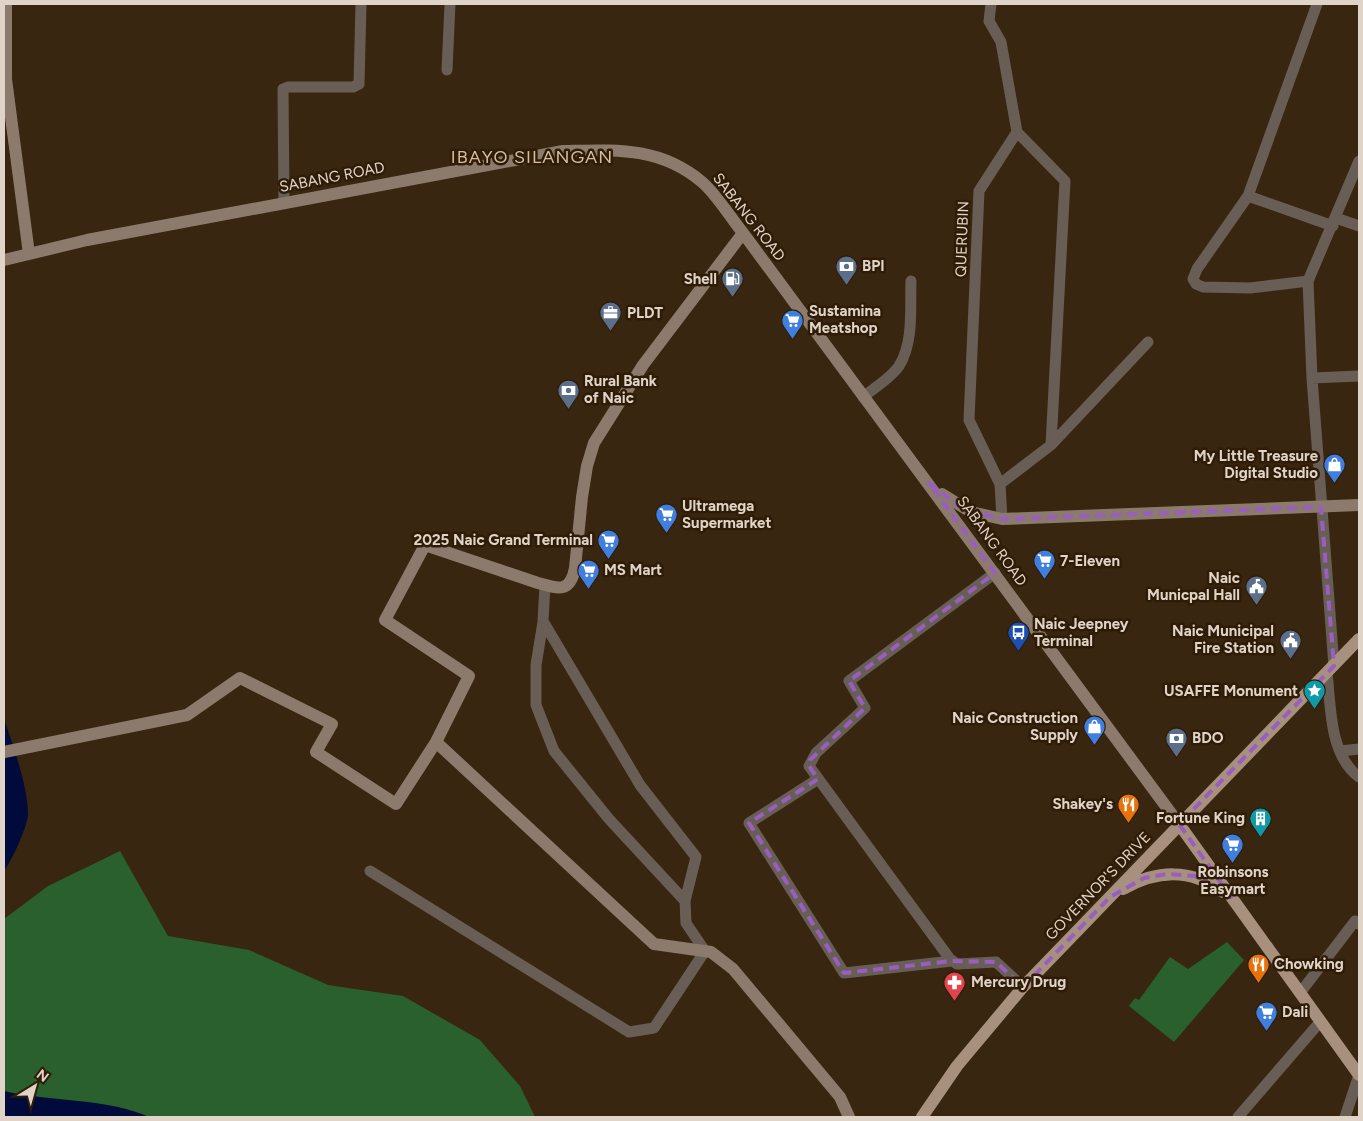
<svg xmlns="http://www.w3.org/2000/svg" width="1363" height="1121" font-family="Figtree,sans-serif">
<rect width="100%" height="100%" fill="#392610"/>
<path fill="#2a5f2e" d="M120,851L168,936L249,950L328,985L403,996L480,1040L520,1086L535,1117H149L81,1102L25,1096L4,1091V919L48,886Z
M1227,942L1244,960L1174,1042L1129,1006L1135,998L1139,1000L1170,957L1188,969Z"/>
<path fill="#000a3b" d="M4,719C13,745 28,787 28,814C28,826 11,862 4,871Z
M4,1091C49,1102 108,1098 149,1117H4Z"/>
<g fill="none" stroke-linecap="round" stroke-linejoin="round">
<path stroke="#695e55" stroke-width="11" d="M991,4L989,21L1001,42L1017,132L979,191L969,420L1000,484
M1317,4L1248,196L1333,226
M447,70L450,4
M1017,132L1065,181L1051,445
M1248,196L1197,269L1193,279L1196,284L1203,287L1250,288L1308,281
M284,202L283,89L288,87H353L359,84L361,4
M1336,218L1359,226
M1312,378L1359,376
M863,397C874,388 891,378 899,366C914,342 910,308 911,281
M1002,519L1000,484L1051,445L1148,342
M995,573L849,681L865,708L816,753L809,766L950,959L957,964L996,962L1023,987
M543,622L536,665V705L554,751L609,819L685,901
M1334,666L1312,378L1308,281L1359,161
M1327,673C1331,706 1329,755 1359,777
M1340,751L1359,749
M818,779L749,823L844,973L952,961
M370,871L629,1032L654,1028L705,951L686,923L685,901L696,857L640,785L543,621L545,585
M1300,993L1355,921L1359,924
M1238,1117L1320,1022
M1345,1117L1359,1075"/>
<path stroke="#8c7b6c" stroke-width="12" d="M6,4V79L29,254
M4,260L87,240L563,151C615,150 659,146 702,182C717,195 730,217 743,233L1179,824
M942,494L971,512L1002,519L1359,505
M436,742L654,944L711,952L733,969L840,1097L849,1117
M4,752L187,715L240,678L332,724L316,752L396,804L436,742L469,676L385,620L425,545L538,583C559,589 570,593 575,568L582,497L587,466L594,443L643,365L743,233"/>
<path stroke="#a7917e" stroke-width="12" d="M1179,824L1359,1075
M1123,889C1156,870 1191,868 1223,892
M922,1117L957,1066L1023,987L1359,639"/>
</g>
<path fill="none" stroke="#995ec1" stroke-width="4" stroke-dasharray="10 6" stroke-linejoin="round" d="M929,483L962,508L1002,519L1321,507L1334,666L1179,824L1231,897L1195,876L1167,874L1144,878L1110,897L1023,987L996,962L952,961L844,973L749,823L818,779L809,766L810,760L865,708L849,681L995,573Z"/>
<defs>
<symbol id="bank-pin" viewBox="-11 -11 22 30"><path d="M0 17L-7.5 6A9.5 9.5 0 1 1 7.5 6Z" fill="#5c6f8a" stroke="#2f1c07"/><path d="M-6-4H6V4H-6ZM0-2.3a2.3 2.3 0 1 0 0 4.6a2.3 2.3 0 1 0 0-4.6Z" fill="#fff"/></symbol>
<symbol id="fuel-pin" viewBox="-11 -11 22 30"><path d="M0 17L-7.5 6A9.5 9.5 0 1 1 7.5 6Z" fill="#5c6f8a" stroke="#2f1c07"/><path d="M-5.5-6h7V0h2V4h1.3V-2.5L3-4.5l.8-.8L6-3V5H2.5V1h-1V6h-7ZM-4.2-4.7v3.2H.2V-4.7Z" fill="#fff"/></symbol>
<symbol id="office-pin" viewBox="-11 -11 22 30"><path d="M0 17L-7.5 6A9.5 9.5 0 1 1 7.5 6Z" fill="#5c6f8a" stroke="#2f1c07"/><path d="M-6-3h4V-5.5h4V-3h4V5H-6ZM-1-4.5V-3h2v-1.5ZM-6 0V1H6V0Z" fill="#fff"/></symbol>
<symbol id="supermarket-pin" viewBox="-11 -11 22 30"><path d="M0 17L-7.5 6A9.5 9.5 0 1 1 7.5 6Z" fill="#3f7fe0" stroke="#2f1c07"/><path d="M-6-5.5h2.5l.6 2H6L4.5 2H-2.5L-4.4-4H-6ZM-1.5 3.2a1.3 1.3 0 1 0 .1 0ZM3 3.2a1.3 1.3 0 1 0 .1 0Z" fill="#fff"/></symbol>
<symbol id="shop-pin" viewBox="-11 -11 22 30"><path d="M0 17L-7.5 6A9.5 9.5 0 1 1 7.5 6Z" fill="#3f7fe0" stroke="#2f1c07"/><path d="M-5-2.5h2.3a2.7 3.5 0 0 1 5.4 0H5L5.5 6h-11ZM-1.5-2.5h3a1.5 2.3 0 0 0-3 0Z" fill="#fff"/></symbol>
<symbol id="civic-pin" viewBox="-11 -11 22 30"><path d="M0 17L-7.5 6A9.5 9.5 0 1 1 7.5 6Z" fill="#5c6f8a" stroke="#2f1c07"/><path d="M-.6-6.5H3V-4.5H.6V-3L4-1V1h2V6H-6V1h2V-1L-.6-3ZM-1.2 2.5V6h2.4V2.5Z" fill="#fff"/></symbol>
<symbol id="bus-pin" viewBox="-11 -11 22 30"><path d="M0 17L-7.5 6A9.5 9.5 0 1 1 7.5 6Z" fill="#1a4fb4" stroke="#2f1c07"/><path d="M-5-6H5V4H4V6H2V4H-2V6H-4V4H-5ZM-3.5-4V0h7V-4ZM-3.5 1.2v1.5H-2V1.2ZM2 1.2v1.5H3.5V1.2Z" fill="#fff"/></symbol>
<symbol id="sight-pin" viewBox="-11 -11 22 30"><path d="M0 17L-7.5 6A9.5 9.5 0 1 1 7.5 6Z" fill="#0f9aa8" stroke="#2f1c07"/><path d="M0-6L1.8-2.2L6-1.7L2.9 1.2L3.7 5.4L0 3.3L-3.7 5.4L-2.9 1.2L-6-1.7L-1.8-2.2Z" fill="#fff"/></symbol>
<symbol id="restaurant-pin" viewBox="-11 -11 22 30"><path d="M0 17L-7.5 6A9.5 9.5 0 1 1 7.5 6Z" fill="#e8710a" stroke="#2f1c07"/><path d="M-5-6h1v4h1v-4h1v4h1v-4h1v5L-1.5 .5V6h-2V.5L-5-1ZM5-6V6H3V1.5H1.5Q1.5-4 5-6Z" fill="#fff"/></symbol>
<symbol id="building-pin" viewBox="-11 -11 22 30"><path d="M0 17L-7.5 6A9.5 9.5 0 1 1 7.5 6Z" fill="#0f9aa8" stroke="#2f1c07"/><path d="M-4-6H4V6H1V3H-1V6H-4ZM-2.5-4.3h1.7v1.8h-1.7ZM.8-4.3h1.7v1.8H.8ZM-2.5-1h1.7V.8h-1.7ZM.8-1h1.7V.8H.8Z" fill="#fff"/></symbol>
<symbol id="pharmacy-pin" viewBox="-11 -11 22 30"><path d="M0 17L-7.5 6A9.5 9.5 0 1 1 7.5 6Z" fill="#e0444e" stroke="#2f1c07"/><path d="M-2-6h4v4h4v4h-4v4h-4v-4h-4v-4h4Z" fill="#fff"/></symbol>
</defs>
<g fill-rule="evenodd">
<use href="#bank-pin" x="834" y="254" width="25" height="34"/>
<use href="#fuel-pin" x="720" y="266" width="25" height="34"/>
<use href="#office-pin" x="598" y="300" width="25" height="34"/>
<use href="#supermarket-pin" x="780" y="308" width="25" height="34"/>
<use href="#bank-pin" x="556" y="378" width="25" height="34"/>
<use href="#shop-pin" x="1322" y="452" width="25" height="34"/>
<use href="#supermarket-pin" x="654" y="502" width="25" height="34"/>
<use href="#supermarket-pin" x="596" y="528" width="25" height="34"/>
<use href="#supermarket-pin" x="1032" y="548" width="25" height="34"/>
<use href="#supermarket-pin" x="576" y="558" width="25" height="34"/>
<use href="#civic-pin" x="1244" y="574" width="25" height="34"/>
<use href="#bus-pin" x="1006" y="620" width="25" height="34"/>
<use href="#civic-pin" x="1278" y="628" width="25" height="34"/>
<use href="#sight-pin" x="1302" y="678" width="25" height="34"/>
<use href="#shop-pin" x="1082" y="714" width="25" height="34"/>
<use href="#bank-pin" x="1164" y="726" width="25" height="34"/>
<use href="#restaurant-pin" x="1116" y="792" width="25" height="34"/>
<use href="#building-pin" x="1248" y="806" width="25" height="34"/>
<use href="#supermarket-pin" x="1220" y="832" width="25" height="34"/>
<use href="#restaurant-pin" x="1246" y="952" width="25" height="34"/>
<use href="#pharmacy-pin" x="942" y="970" width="25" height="34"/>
<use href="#supermarket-pin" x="1254" y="1000" width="25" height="34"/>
</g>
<g text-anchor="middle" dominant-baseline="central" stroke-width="5" stroke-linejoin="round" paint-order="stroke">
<g font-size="15" fill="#e0d3c7" stroke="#2f1c07">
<text transform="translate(332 177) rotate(-11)">SABANG ROAD</text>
<text transform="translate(749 217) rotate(52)">SABANG ROAD</text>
<text transform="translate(962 239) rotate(-88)">QUERUBIN</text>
<text transform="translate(992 541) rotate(54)">SABANG ROAD</text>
<text transform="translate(1098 886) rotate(-46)">GOVERNOR'S DRIVE</text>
</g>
<g font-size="15" font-weight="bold" fill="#e0d3c7" stroke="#2f1c07" text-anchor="start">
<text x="862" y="266">BPI</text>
<text x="717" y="279" text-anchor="end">Shell</text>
<text x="809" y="311">Sustamina<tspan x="809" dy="17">Meatshop</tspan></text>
<text x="627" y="313">PLDT</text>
<text x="584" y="381">Rural Bank<tspan x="584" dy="17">of Naic</tspan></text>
<text x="1318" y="456" text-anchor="end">My Little Treasure<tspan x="1318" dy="17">Digital Studio</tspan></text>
<text x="682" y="506">Ultramega<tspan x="682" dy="17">Supermarket</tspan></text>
<text x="593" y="540" text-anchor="end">2025 Naic Grand Terminal</text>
<text x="1060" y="561">7-Eleven</text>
<text x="604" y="570">MS Mart</text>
<text x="1240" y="578" text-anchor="end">Naic<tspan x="1240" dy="17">Municpal Hall</tspan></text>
<text x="1034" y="624">Naic Jeepney<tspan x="1034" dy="17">Terminal</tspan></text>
<text x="1274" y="631" text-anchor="end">Naic Municipal<tspan x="1274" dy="17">Fire Station</tspan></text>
<text x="1298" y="691" text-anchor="end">USAFFE Monument</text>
<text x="1078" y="718" text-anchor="end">Naic Construction<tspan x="1078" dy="17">Supply</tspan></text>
<text x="1192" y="738">BDO</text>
<text x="1113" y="804" text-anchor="end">Shakey's</text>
<text x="1245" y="818" text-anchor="end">Fortune King</text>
<text x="1233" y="872" text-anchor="middle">Robinsons<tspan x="1233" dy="17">Easymart</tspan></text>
<text x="1274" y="964">Chowking</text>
<text x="971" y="982">Mercury Drug</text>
<text x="1282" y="1012">Dali</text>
</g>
<g font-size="18" letter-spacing="1" fill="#d5bca3" stroke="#2f1c07">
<text x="532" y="157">IBAYO SILANGAN</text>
</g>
</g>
<rect width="1363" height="1121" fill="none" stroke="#e0d3c7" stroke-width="10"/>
<g transform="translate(35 1086) rotate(37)" stroke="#2f1c07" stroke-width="4" paint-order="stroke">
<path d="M0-4L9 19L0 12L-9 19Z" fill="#e0d3c7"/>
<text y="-8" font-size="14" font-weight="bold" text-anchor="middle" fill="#e0d3c7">N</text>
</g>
</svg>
